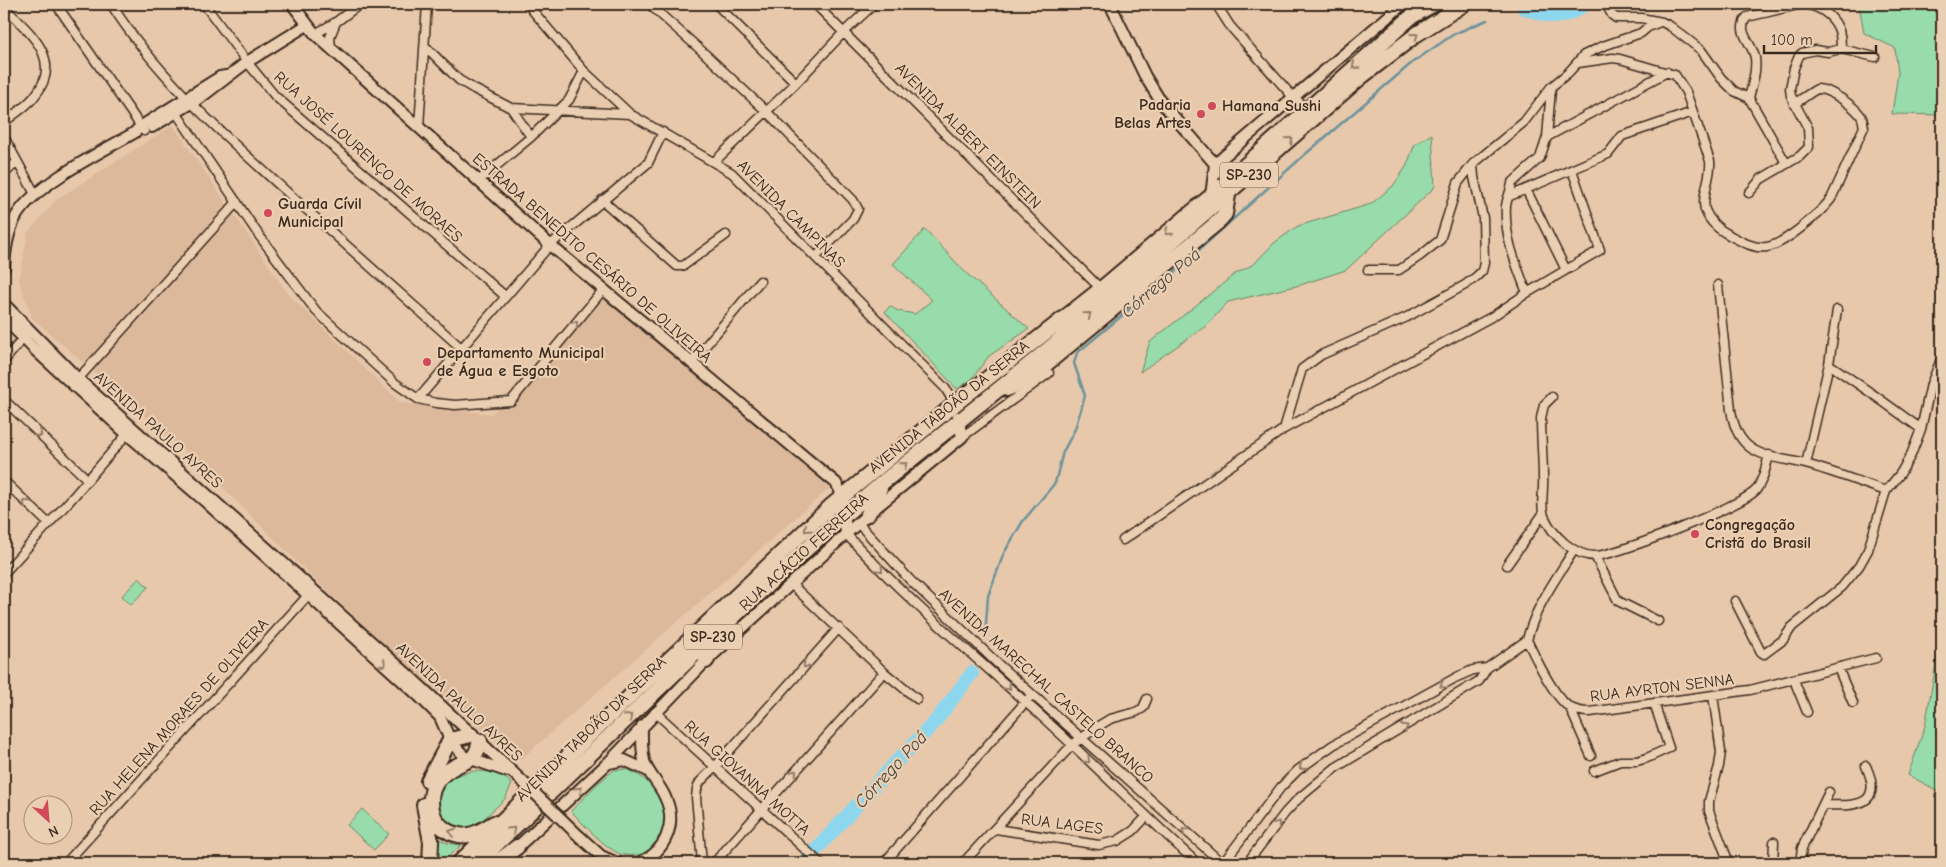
<svg xmlns="http://www.w3.org/2000/svg" width="1946" height="867" font-family="'Comic Neue',sans-serif">
<rect width="100%" height="100%" fill="#e8c8ab"/>
<filter id="ink" filterUnits="userSpaceOnUse"><feTurbulence type="fractalNoise" baseFrequency=".02" numOctaves="2"/><feDisplacementMap in="SourceGraphic" scale="10" xChannelSelector="R" yChannelSelector="G"/><feConvolveMatrix kernelMatrix="1 2 1 2 8 2 1 2 1" color-interpolation-filters="sRGB"/></filter>
<g filter="url(#ink)">
<path fill="#ddb99c" d="M173,125L289,295L401,403L492,414L600,293L832,486L520,760L439,695L314,579L197,462L32,318L19,281L28,232L57,199Z"/>
<path fill="#97dcaa" stroke="#698364" d="M1859,4H1942V115L1892,114L1898,73L1895,48L1864,33Z
M1432,134L1435,187L1346,270L1300,285L1228,302L1206,326L1140,372L1150,342L1235,274L1254,264L1274,243L1298,226L1371,204L1393,186L1406,167L1415,144Z
M925,229L964,271L1029,329L989,356L971,380L957,389L885,312L890,306L898,311L915,314L932,300L893,264Z
M139,578L148,587L131,605L122,596Z
M1942,629V793L1908,775L1925,726Z
M626,769C684,791 671,867 620,854C604,847 583,824 571,811L596,785L614,770Z
M474,771C488,771 502,773 512,784L505,799L477,825L466,829L449,827L440,820L434,806C443,780 447,777 474,771Z
M362,809L389,834L374,850L347,825Z
M435,837L447,843L461,845L442,863H434Z"/>
<g fill="none" stroke-linecap="round" stroke-linejoin="round">
<path stroke="#6c929b" stroke-width="2.5" d="M985,637L988,596L1004,553L1023,521L1055,483L1063,452L1075,429L1085,396L1074,363L1077,353L1178,269L1301,158L1413,62L1454,34L1487,20"/>
<path stroke="#8dd7ee" stroke-width="14" d="M1524,8C1554,18 1558,22 1586,4
M804,863L899,759L935,722L972,673"/>
<defs>
<path id="street" d="M56,4L144,131
M111,4C158,78 224,135 288,193C346,245 403,296 460,347
M204,4L247,62L275,96L505,296
M527,4L584,71L630,114L732,173L945,388L955,404
M649,4L703,52L766,111L853,200L858,209L853,219L816,257
M716,4L796,83
M815,4L1101,289
M1216,4L1230,26L1293,97
M1606,4L1612,15L1616,18H1641L1662,22L1670,26L1701,50L1721,78L1734,91L1749,98C1752,84 1757,72 1755,58C1753,43 1735,32 1747,17L1802,4C1817,5 1832,14 1838,28C1841,34 1841,42 1841,49L1828,52L1815,50L1802,53L1799,56L1794,68L1790,89L1791,96L1808,128L1809,147L1800,156L1761,179L1749,193
M4,7C30,33 65,60 34,97C26,107 13,115 4,122
M315,34L336,22L360,4
M425,46L459,80L474,89L511,108L630,114
M331,49L330,37L336,22
M1841,49L1875,57
M1578,63L1613,58L1620,59L1675,75L1686,92L1710,161C1712,176 1701,195 1705,210C1710,223 1719,230 1731,236C1742,242 1755,249 1767,247C1785,244 1820,213 1831,199L1864,127C1863,123 1863,119 1861,116C1854,106 1829,88 1817,89C1814,90 1799,101 1794,104
M1749,98L1786,163
M173,108L258,234L316,311L395,383L418,399L436,403L455,405L511,401L603,290
M511,108L531,137
M419,127L427,4
M4,137L35,194
M1547,137L1667,72
M714,162L796,83L843,33L874,4
M4,174L17,162
M478,181L531,137L569,100L584,71
M1526,189L1566,270
M1510,196L1608,154L1622,136L1693,112
M602,200L677,266H683L726,235
M1368,270H1399L1420,256L1440,240L1458,183L1473,164L1524,122L1551,87L1568,73L1584,55L1603,46L1641,33L1648,27L1660,22
M1718,285L1731,410C1733,423 1737,436 1747,445C1761,458 1787,459 1805,464C1832,471 1859,482 1886,491
M1527,293C1516,264 1504,237 1506,206C1507,198 1511,191 1512,183L1540,158L1547,137L1551,89
M4,361L27,334
M691,363L760,281
M1829,364L1874,395L1921,429
M78,379L237,202
M1552,397L1544,405L1541,418C1541,438 1543,458 1543,478C1544,490 1540,505 1544,516C1552,535 1574,556 1595,556C1615,556 1744,505 1756,490C1763,481 1766,467 1769,455
M418,399L550,245L648,163L663,132
M4,400L88,480
M1284,429L1302,369L1321,355L1407,317L1465,285L1476,277L1482,271L1484,263L1483,218L1474,177L1473,164
M962,437L1049,373
M1806,464L1829,364L1837,310
M4,481L49,524
M858,523L910,580L998,664L1222,863
M846,534C906,599 974,656 1040,715C1093,763 1144,815 1197,863
M1123,540L1284,429L1493,316L1527,293L1600,250L1572,170
M1574,550C1556,579 1535,607 1527,640C1535,657 1555,700 1571,708C1577,711 1584,712 1590,712L1750,690L1876,658
M1595,556L1618,601L1658,621
M1507,565L1543,514
M4,573L74,496L127,434
M791,584L884,672L917,699
M1735,601L1761,652L1764,654L1783,640L1792,627L1842,587L1859,566L1868,550L1886,491L1900,474L1911,455L1921,429L1931,384L1942,357
M1838,668L1853,703
M1794,680L1807,712
M1713,695L1721,752L1719,766L1709,801V811L1729,863
M1570,708L1591,756
M655,712L820,863
M1594,771L1620,761H1637L1647,758L1669,748L1654,703
M1823,805C1853,806 1885,808 1866,766
M996,829L1099,845L1117,841L1133,831L1146,817
M66,863L311,592
M702,863L696,797L697,789L700,782L714,768L839,628
M714,863L884,672
M884,863L1028,699
M963,863L1072,745L1100,725L1110,719L1136,712L1143,708L1147,699
M1223,863L1281,787L1298,770L1333,745L1457,677L1473,670L1487,668
M1247,863L1285,813L1298,799L1335,768L1479,681L1487,668L1527,640
M1773,863L1774,842
M1800,863L1802,848L1829,792"/>
<path id="secondary" d="M292,4L315,34L550,245L836,483L843,496L846,534
M1110,4L1145,76L1161,102L1228,179
M1293,97L1311,116
M152,127L200,98L247,62L307,25
M1215,164L1403,4
M1211,196L1215,164
M4,267C5,250 8,230 17,215C36,184 101,152 134,133L140,127L220,77L226,76
M4,304L78,379L406,673L522,781
M4,318L33,348L127,434L207,503L419,696L440,717L450,740L465,757L506,771
M609,763L624,760L648,771
M579,836L601,856L617,863
M512,852L608,763L706,661L868,514L962,437L958,417
M638,863C665,853 678,824 665,797C660,785 650,776 645,764C641,752 642,739 642,726"/>
<path id="highway" d="M1007,389L1028,379L1218,222L1225,214L1229,189
M868,514L880,488
M706,661L721,636
M480,741C478,748 477,754 472,758C468,761 462,763 458,765C437,775 426,791 433,814C437,825 447,833 459,835C471,838 484,829 494,823
M428,781L450,740L471,735
M424,805L431,842L430,863
M459,863L601,724L830,507L955,404L1101,289L1211,196L1411,17L1434,4
M477,863L746,605L824,533L882,483L1051,347L1361,77L1417,34L1464,4
M496,863L517,847"/>
</defs>
<use href="#street" stroke="#3b2a1e" stroke-width="11"/>
<use href="#secondary" stroke="#3b2a1e" stroke-width="14"/>
<use href="#highway" stroke="#3b2a1e" stroke-width="18"/>
<use href="#street" stroke="#ebcfb2" stroke-width="8"/>
<use href="#secondary" stroke="#ebcfb2" stroke-width="10"/>
<use href="#highway" stroke="#ebcfb2" stroke-width="14"/>
<defs>
<path id="secondary-bridge" d="M522,781L579,836"/>
</defs>
<use href="#secondary-bridge" stroke="#3b2a1e" stroke-width="14" stroke-linecap="butt"/>
<use href="#secondary-bridge" stroke="#ebcfb2" stroke-width="10"/>
</g>
<defs><path id="oneway-chevron" d="M-2-3.5L2.5 0L-2 3.5" fill="none" stroke-width="1.6" stroke-linecap="round" stroke-linejoin="round" transform="scale(1.25)"/></defs>
<g stroke="#937c68">
<use href="#oneway-chevron" transform="translate(1415 36) rotate(-36)"/>
<use href="#oneway-chevron" transform="translate(1355 66) rotate(139)"/>
<use href="#oneway-chevron" transform="translate(1290 140) rotate(-41)"/>
<use href="#oneway-chevron" transform="translate(1168 232) rotate(140)"/>
<use href="#oneway-chevron" transform="translate(1088 315) rotate(-40)"/>
<use href="#oneway-chevron" transform="translate(575 324) rotate(-50)"/>
<use href="#oneway-chevron" transform="translate(39 434) rotate(43)"/>
<use href="#oneway-chevron" transform="translate(904 465) rotate(-39)"/>
<use href="#oneway-chevron" transform="translate(26 503) rotate(-136)"/>
<use href="#oneway-chevron" transform="translate(807 529) rotate(137)"/>
<use href="#oneway-chevron" transform="translate(880 569) rotate(47)"/>
<use href="#oneway-chevron" transform="translate(383 664) rotate(42)"/>
<use href="#oneway-chevron" transform="translate(806 665) rotate(132)"/>
<use href="#oneway-chevron" transform="translate(1443 685) rotate(151)"/>
<use href="#oneway-chevron" transform="translate(1008 687) rotate(43)"/>
<use href="#oneway-chevron" transform="translate(629 717) rotate(-44)"/>
<use href="#oneway-chevron" transform="translate(1405 727) rotate(-31)"/>
<use href="#oneway-chevron" transform="translate(1087 760) rotate(44)"/>
<use href="#oneway-chevron" transform="translate(1302 767) rotate(141)"/>
<use href="#oneway-chevron" transform="translate(794 773) rotate(-48)"/>
<use href="#oneway-chevron" transform="translate(579 790) rotate(-43)"/>
<use href="#oneway-chevron" transform="translate(1277 824) rotate(-53)"/>
<use href="#oneway-chevron" transform="translate(512 830) rotate(-44)"/>
<use href="#oneway-chevron" transform="translate(1185 831) rotate(-138)"/>
<use href="#oneway-chevron" transform="translate(452 832) rotate(-159)"/>
</g>
</g>
<g fill="#d1495b" stroke="#ebcfb2" stroke-width="2">
<circle cx="1212" cy="106" r="5"/>
<circle cx="1201" cy="114" r="5"/>
<circle cx="268" cy="213" r="5"/>
<circle cx="427" cy="362" r="5"/>
<circle cx="1695" cy="534" r="5"/>
</g>
<g text-anchor="middle" dominant-baseline="central" stroke-width="4.5" stroke-linejoin="round" paint-order="stroke">
<g fill="#ebcfb2" stroke="#705c4a" stroke-width="1">
<rect x="1220" y="162.5" width="58" height="25" rx="4"/>
<rect x="684" y="624.5" width="58" height="25" rx="4"/>
</g>
<g font-size="15" font-weight="bold" fill="#3b2a1e">
<text x="1249" y="175">SP-230</text>
<text x="713" y="637">SP-230</text>
</g>
<g font-size="16" font-weight="bold" fill="#3b2a1e" stroke="#ebcfb2" text-anchor="start">
<text x="1191" y="105" text-anchor="end">Padaria<tspan x="1191" dy="18">Belas Artes</tspan></text>
<text x="1222" y="106">Hamana Sushi</text>
<text x="278" y="204">Guarda Cívil<tspan x="278" dy="18">Municipal</tspan></text>
<text x="437" y="353">Departamento Municipal<tspan x="437" dy="18">de Água e Esgoto</tspan></text>
<text x="1705" y="525">Congregação<tspan x="1705" dy="18">Cristã do Brasil</tspan></text>
</g>
<g font-size="16" fill="#3b2a1e" stroke="#ebcfb2">
<text transform="translate(968 136) rotate(45)">AVENIDA ALBERT EINSTEIN</text>
<text transform="translate(368 157) rotate(42)">RUA JOSÉ LOURENÇO DE MORAES</text>
<text transform="translate(791 214) rotate(45)">AVENIDA CAMPINAS</text>
<text transform="translate(592 258) rotate(41)">ESTRADA BENEDITO CESÁRIO DE OLIVEIRA</text>
<text transform="translate(949 407) rotate(-39)">AVENIDA TABOÃO DA SERRA</text>
<text transform="translate(158 430) rotate(42)">AVENIDA PAULO AYRES</text>
<text transform="translate(804 552) rotate(-42)">RUA ACÁCIO FERREIRA</text>
<text transform="translate(1046 686) rotate(42)">AVENIDA MARECHAL CASTELO BRANCO</text>
<text transform="translate(1662 688) rotate(-7)">RUA AYRTON SENNA</text>
<text transform="translate(459 702) rotate(43)">AVENIDA PAULO AYRES</text>
<text transform="translate(179 717) rotate(-48)">RUA HELENA MORAES DE OLIVEIRA</text>
<text transform="translate(591 729) rotate(-44)">AVENIDA TABOÃO DA SERRA</text>
<text transform="translate(747 778) rotate(42)">RUA GIOVANNA MOTTA</text>
<text transform="translate(1062 824) rotate(7)">RUA LAGES</text>
</g>
<g font-size="18" font-style="italic" fill="#47443d" stroke="#ebcfb2">
<text transform="translate(1161 283) rotate(-40)">Córrego Poá</text>
<text transform="translate(891 770) rotate(-47)">Córrego Poá</text>
</g>
</g>
<rect width="1946" height="867" fill="none" stroke="#ebcfb2" stroke-width="20"/>
<rect x="10" y="10" width="1926" height="847" fill="none" stroke="#3b2a1e" stroke-width="2" filter="url(#ink)"/>
<g transform="translate(48 820) rotate(154)"><circle r="24" fill="#ebcfb2" stroke="#a58d77"/>
<path d="M0-4L9 19L0 12L-9 19Z" fill="#d1495b"/>
<text y="-8" font-size="14" font-weight="bold" text-anchor="middle" fill="#3b2a1e">N</text>
</g>
<path d="M1764 45v8h112v-8" fill="none" stroke="#3b2a1e" stroke-width="2.5"/>
<text x="1771" y="45" font-size="15" fill="#3b2a1e" stroke="#ebcfb2" stroke-width="4" paint-order="stroke">100 m</text>
</svg>
